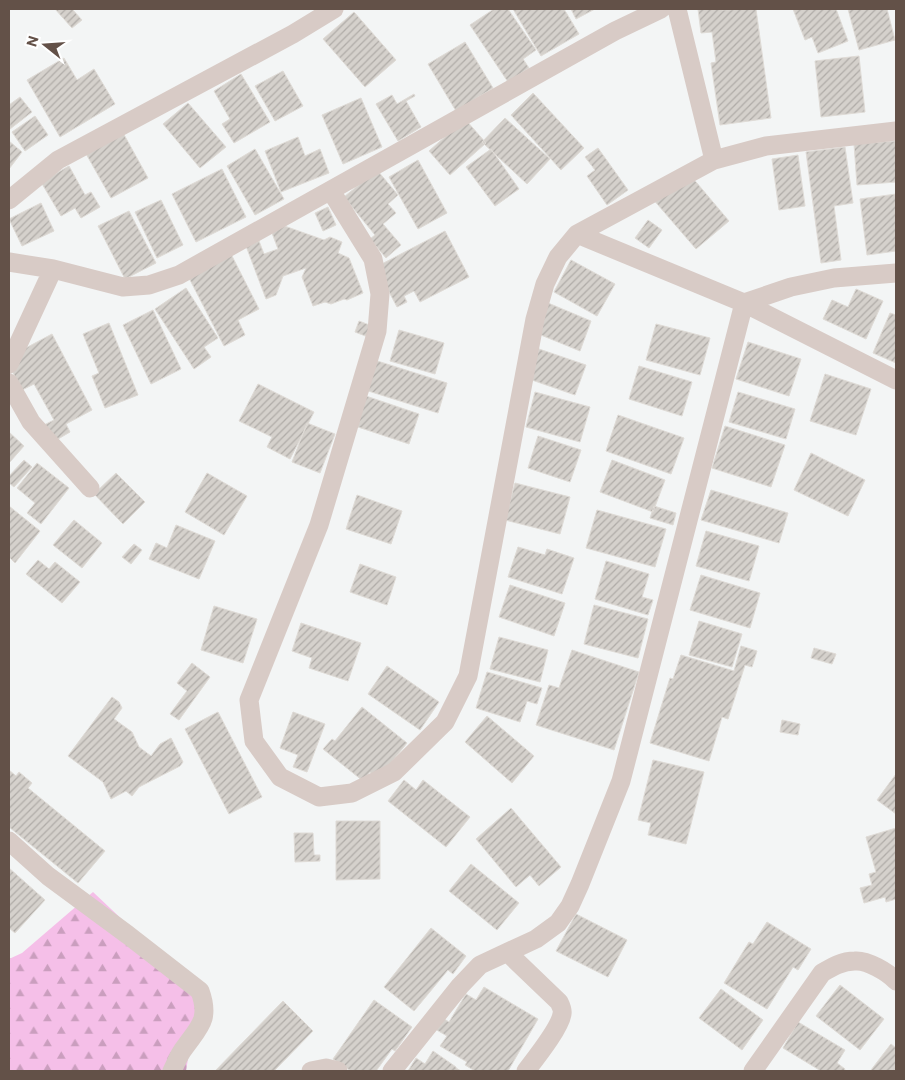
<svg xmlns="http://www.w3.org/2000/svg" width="905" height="1080" font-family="Commissioner,sans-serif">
<defs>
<pattern id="forest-firs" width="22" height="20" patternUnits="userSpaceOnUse" patternTransform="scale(1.25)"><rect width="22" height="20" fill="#f5bfe8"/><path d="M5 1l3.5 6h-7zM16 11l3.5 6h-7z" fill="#ca9ebe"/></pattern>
<pattern id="building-hatch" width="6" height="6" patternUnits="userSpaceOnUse" patternTransform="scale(1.25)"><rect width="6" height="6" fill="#d5d1cc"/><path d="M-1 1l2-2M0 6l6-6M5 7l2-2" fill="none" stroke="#b0aca8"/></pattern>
</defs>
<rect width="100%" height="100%" fill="#f3f5f5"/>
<path fill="url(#forest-firs)" d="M93,892L199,992L186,1071H9V959L22,953Z"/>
<path fill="url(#building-hatch)" stroke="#dfdbd6" d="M55,9H72L82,20L72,28Z
M494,9H508L536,50L523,59L529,68L508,82L470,25Z
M513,9H564L579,34L541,56Z
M571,9H595L576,19Z
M698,9H722V10L756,9L771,118L720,125L711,63L716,62L712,32L701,33Z
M793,9H836L848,41L818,53L812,37L805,40Z
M848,9H887L895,40L859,50Z
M354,12L396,60L365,87L323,39Z
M465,42L493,88L456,111L428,64Z
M859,56L865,112L821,117L815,61Z
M64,58L77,80L94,69L115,104L60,137L27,80Z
M283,71L303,106L275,121L255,86Z
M241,74L270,122L234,143L222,124L230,119L214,91Z
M533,93L584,148L561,170L511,115Z
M414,94L415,96L406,101L421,127L398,141L376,104L392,95L397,104Z
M20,97L32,112L10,129L9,105Z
M361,98L382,147L343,164L322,115Z
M188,103L226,147L200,168L163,124Z
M35,116L48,135L25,151L12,132Z
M505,118L550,159L527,184L482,142Z
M465,119L486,143L450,175L429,151Z
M122,131L148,178L111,198L85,152Z
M298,137L305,156L320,149L329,173L281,192L265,151Z
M9,141L22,152L9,169Z
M896,141V182L857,185L854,144Z
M845,147L853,203L834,206L841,260L821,263L806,152Z
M598,148L628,190L607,205L587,176L595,170L585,157Z
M255,149L284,199L255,215L227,166Z
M491,149L519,189L495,206L466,167Z
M798,155L805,206L779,210L772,159Z
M418,160L447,213L418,229L389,177Z
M69,166L85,195L91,192L100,207L81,218L75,208L61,216L41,182Z
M222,169L246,217L196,242L172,194Z
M377,170L398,195L388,204L396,213L383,224L401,245L386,258L370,239L375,235L344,197Z
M691,176L729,221L696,249L652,198Z
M896,194V251L867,255L860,199Z
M161,200L183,245L157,258L135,212Z
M41,203L54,231L22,246L9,219Z
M328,207L336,225L323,231L315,213Z
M129,211L156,263L125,279L98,226Z
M648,220L662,230L649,248L635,238Z
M276,223L324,240L330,237L342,242L338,253L349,258L363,293L347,300L344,299L331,304L325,302L313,306L302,277L306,268L283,276L276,295L266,299L246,246L259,241L264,254L278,249L272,233Z
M445,231L469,277L420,302L414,291L404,296L407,302L397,307L376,267Z
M231,254L259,309L238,320L245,335L224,346L188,276Z
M571,260L615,284L597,316L554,292Z
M186,288L218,338L204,347L211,357L194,369L155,309Z
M856,289L883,301L866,339L823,319L832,300L848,307Z
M548,303L591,321L580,351L536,333Z
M153,310L181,369L151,384L123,325Z
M890,313L896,315V363L873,353Z
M359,321L372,326L368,337L355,332Z
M109,323L138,395L105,408L92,376L99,373L83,334Z
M656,324L710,338L700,375L646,360Z
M399,330L444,343L435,374L390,361Z
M52,334L92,410L66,424L70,432L53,442L44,425L54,420L34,384L22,390L9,365V357Z
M748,342L801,359L789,396L736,379Z
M539,349L586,365L575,395L529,379Z
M371,359L447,383L438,413L362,389Z
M639,366L692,382L682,416L629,399Z
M825,374L871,389L856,435L810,421Z
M258,384L314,412L290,459L267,447L272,437L239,421Z
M535,392L590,407L580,442L526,427Z
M738,392L795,409L786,439L729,422Z
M363,395L419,414L409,444L352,425Z
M618,415L684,438L671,474L606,451Z
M307,423L335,434L320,473L292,462Z
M725,426L785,445L771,487L712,468Z
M9,432L24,446L9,463Z
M538,436L581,450L570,482L528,468Z
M811,453L865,480L848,516L794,490Z
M24,460L32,467L14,487L9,483V476Z
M612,460L665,480L653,512L600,492Z
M37,463L69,488L41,524L27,513L35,503L17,488Z
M116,473L145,502L123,524L94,494Z
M207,473L247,496L224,535L185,512Z
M515,483L570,497L560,534L505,520Z
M711,490L788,513L779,543L701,520Z
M357,495L402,511L391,544L346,529Z
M9,506L40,531L15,563L9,557Z
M654,506L676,513L673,525L650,518Z
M597,510L666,529L655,567L586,548Z
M74,520L102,543L82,568L53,545Z
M176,525L215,541L199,579L149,559L156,543L167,548Z
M706,531L759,546L749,581L696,566Z
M134,544L142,550L131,564L122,557Z
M518,547L545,555L547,549L574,558L562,594L508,577Z
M38,560L49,569L55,562L80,582L62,603L26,574Z
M606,561L649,574L642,597L653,600L648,615L595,599Z
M360,564L396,577L387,605L350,592Z
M701,575L760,593L750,628L690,610Z
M510,585L565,603L554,636L499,617Z
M594,605L648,619L638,658L584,644Z
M214,606L257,619L243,663L201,650Z
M699,621L742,634L732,667L689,655Z
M301,623L361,643L348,681L309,668L312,658L292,651Z
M499,637L548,650L540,682L490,669Z
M741,646L757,651L752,667L745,665L728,719L722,717L709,761L650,743L670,678L673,679L681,655L734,671Z
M814,648L836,654L832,664L811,658Z
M572,650L639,672L614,750L536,725L549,685L559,688Z
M192,663L210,677L179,720L170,714L187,691L177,683Z
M387,666L439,702L420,730L368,694Z
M487,672L542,688L537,704L527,701L520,722L476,708Z
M112,697L119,702L122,708L114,719L132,732L139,747L151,756L160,744L171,738L183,762L180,766L139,787L132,796L126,791L111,799L103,782L68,756Z
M362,707L407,743L378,779L370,772L363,781L323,749L332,739L335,741Z
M218,712L262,797L229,814L185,729Z
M293,712L325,724L307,772L293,767L298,755L280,748Z
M487,716L534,756L512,783L465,742Z
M782,720L800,724L798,735L780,732Z
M653,760L704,772L686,844L648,835L651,823L638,820Z
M9,770L16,776L19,772L32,783L28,788L105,851L78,883L9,827Z
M896,774V814L877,800Z
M404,780L416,790L423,780L470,817L446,847L388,801Z
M511,808L561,867L539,886L530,875L516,887L476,839Z
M336,821H380V879L336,880Z
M896,828V899L886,902L885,897L864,903L860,888L872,885L869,874L876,872L866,837Z
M294,833H313L314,855H320V861L295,862Z
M471,864L519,903L497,930L449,891Z
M9,868L45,900L15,933L9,928Z
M576,914L627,940L608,977L556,951Z
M767,922L811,949L798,970L793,967L767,1009L724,983L749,942L753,944Z
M431,928L466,956L453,974L448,970L414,1011L384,987Z
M840,985L884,1019L860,1050L816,1016Z
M484,987L538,1019L508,1071H475L465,1065L467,1062L440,1046L447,1036L435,1029L441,1017L449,1022L466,994L476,1000Z
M721,989L763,1020L742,1050L699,1018Z
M374,1000L412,1027L395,1051L392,1049L376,1071H351L333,1059Z
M283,1001L313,1031L274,1071H215Z
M798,1022L845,1050L837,1063L845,1069L844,1071H821L783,1048Z
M891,1044L896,1048V1068L894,1071H873L871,1070Z
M433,1051L456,1067V1068L461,1071H408L416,1058L425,1064Z"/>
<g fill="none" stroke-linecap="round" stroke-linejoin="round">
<path stroke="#d8cbc6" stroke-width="19" d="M677,9L714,160
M331,191L373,259L380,294L377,331L319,525L249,700L254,741L280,777L319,797L352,793L394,772L445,722L468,676L535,319L545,284L558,257L577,234L714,160L766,146L896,131
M9,200L58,160L293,34L334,9
M577,234L744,303L896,380
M9,262L53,269L123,287L149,285L179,275L615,31L661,9
M9,364L53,269
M9,383L31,422L90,488
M9,841L48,876L128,935L200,991C210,1019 200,1026 185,1047C179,1054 176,1063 172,1071
M508,953L559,1002C561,1006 563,1010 562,1014C560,1028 535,1059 526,1071
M311,1071L326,1068L338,1071
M392,1071L460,986L480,965L536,939L558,923L570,906L580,884L621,781L744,303L791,287L834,278L896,273
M753,1071L822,973C832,967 842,961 855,961C867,960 888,972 896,981"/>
</g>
<rect width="905" height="1080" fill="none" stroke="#635148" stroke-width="20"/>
<g transform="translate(45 45) rotate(287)" stroke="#ffffff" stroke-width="4" paint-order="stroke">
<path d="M0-4L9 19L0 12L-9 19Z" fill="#635148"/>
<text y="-8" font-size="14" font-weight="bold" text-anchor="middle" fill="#635148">N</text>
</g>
</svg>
